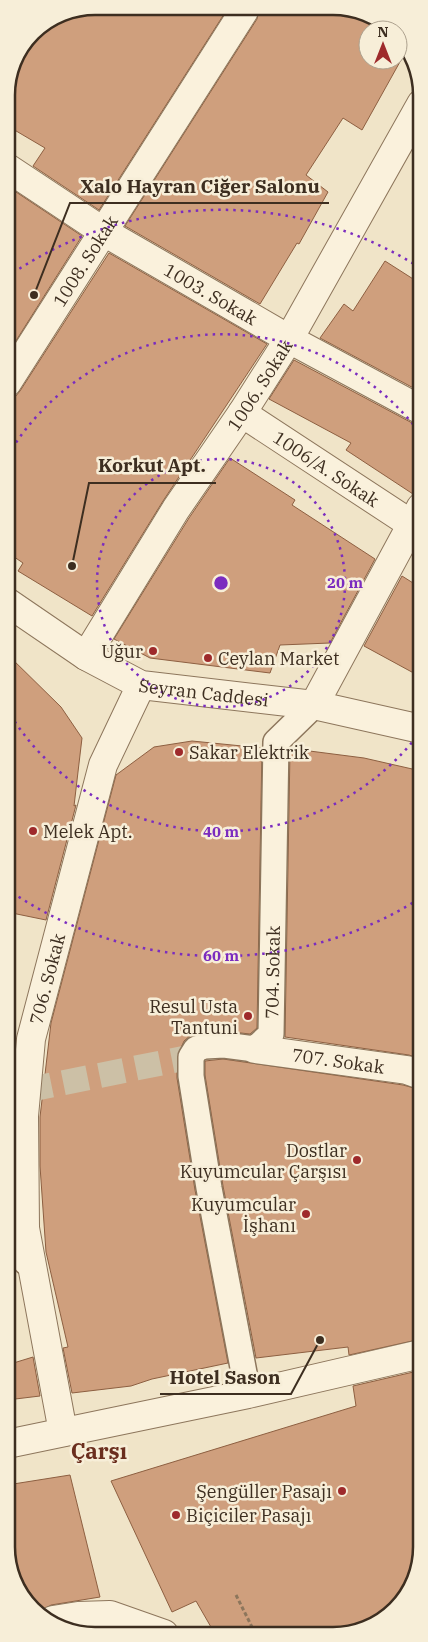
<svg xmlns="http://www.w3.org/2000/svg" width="428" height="1642" font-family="'IBM Plex Serif',serif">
<rect width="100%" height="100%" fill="#f0e4c8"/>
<path fill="#cf9f7d" stroke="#8d5f41" d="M356,9L390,30H368V60H398V35L406,51L362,130L343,118L306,175L328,192L299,244L297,243L260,304L125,226L257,19L259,10Z
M226,11L99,210L33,166L45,148L6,125V89L32,32L61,13Z
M16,192L82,236L7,355L6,207Z
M109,253L267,344L163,501L92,616L18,571L23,563L7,552V399L15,397L20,391Z
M385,261L421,284V392L320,338L344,304L353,311Z
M294,360L414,424L421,426V491L413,494L346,450L351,443L269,399Z
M230,458L295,500L292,505L375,559L330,643L280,645L270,673L150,658L114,639L189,518Z
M402,576L421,588V677L364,646Z
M7,654L61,707L82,738L74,806L76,805L46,920L7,912Z
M192,741L262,748L257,1028L250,1034L223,1031L204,1032L191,1035L184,1041L177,1057V1078L195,1190L228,1363L152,1379L131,1386L72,1393L63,1348L68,1347L46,1252L40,1166V1117L51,1023L116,775L154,747Z
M294,749L364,758L421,771V1059L409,1055L285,1037L290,751H294Z
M223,1059L403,1085L421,1090V1339L349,1355L348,1347L256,1358L223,1186L205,1075V1061Z
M33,1357L40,1396L7,1400V1365Z
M422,1370V1553L400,1606L345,1635L215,1634L196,1601L172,1612L111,1481L356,1406L353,1386Z
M70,1475L100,1597L51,1605L40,1612L28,1606L7,1559V1485Z"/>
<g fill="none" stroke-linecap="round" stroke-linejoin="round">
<path stroke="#ccc0a6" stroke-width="25" stroke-dasharray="25 12" stroke-linecap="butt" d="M27,1090L191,1057"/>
<defs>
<g id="pedestrian">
<path d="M7,1221L26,1262"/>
<path id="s1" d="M248,1394L209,1188L191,1076V1057L196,1049L205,1046L224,1045L255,1049L271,1034L276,742L314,705"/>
</g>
<g id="minor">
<path id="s2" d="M6,167L104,232L289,339L421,410"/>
<path id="s3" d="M7,383L244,11"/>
<path id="s4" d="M242,413L411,524"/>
<path id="s5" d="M86,656L176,509L242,413L289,339L421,104"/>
<path d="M314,705L421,507"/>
<path id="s6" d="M255,1049L407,1070L421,1075"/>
<path id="s7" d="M63,1432L25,1228L24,1116L31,1039L103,765L141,685"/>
<path d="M53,1620L78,1616L110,1615L164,1634"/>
</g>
<g id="tertiary">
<path id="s8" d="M7,602L86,656L141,685L314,705L421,729"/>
<path d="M7,1444L248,1394L421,1354"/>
</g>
</defs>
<use href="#pedestrian" stroke="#8d765c" stroke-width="28"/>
<use href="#minor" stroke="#8d765c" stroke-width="30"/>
<use href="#tertiary" stroke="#8d765c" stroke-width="30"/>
<path stroke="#8d765c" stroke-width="3" stroke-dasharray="4 2.5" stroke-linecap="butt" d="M236,1595L256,1635"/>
<use href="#pedestrian" stroke="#faf1dc" stroke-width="25"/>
<use href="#minor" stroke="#faf1dc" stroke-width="28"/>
<use href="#tertiary" stroke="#faf1dc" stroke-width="28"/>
</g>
<g fill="none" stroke="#7b2cbf" stroke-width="2.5" stroke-dasharray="2.5 5">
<circle cx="221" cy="583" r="124"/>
<path d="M421 731A249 249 0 0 1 8 711M8 455A249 249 0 0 1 420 433"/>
<path d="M419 899A373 373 0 0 1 7 889M7 277A373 373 0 0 1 419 267"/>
</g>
<g fill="#9e2a2b" stroke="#f7eed8" stroke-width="2">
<circle cx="153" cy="651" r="5"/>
<circle cx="208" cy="658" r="5"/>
<circle cx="179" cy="752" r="5"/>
<circle cx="33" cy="831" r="5"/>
<circle cx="248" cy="1016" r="5"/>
<circle cx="357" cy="1160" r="5"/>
<circle cx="306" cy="1214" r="5"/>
<circle cx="342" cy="1491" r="5"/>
<circle cx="176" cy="1515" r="5"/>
</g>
<g text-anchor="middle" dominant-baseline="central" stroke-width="5" stroke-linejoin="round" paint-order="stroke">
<g font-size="18" fill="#3d2e20" stroke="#f7eed8">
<text stroke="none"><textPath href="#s3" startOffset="145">1008. Sokak</textPath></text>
<text stroke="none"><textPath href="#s2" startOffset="241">1003. Sokak</textPath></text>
<text stroke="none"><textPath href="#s5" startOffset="322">1006. Sokak</textPath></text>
<text stroke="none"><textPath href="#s4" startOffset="101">1006/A. Sokak</textPath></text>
<text stroke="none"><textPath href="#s8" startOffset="221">Seyran Caddesi</textPath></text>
<text stroke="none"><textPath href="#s1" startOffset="495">704. Sokak</textPath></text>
<text stroke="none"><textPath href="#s7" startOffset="459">706. Sokak</textPath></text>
<text stroke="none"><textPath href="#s6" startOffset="84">707. Sokak</textPath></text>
</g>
<g font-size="18" fill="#3d2e20" stroke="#f7eed8" text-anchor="end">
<text x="143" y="651">Uğur</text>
<text x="218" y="658" text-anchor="start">Ceylan Market</text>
<text x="189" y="752" text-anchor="start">Sakar Elektrik</text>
<text x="43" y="831" text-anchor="start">Melek Apt.</text>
<text x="238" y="1006">Resul Usta<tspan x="238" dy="21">Tantuni</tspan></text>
<text x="347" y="1150">Dostlar<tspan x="347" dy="21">Kuyumcular Çarşısı</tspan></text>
<text x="296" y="1204">Kuyumcular<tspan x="296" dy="21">İşhanı</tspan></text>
<text x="332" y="1491">Şengüller Pasajı</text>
<text x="186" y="1515" text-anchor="start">Biçiciler Pasajı</text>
</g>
<g font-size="22" font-weight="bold" fill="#6b2e1e" stroke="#f7eed8">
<text x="99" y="1450">Çarşı</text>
</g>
</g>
<path d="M0 0H428V1642H0ZM95 15H333A80 80 0 0 1 413 95V1547A80 80 0 0 1 333 1627H95A80 80 0 0 1 15 1547V95A80 80 0 0 1 95 15Z" fill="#f7eed8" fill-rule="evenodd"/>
<path fill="none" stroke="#3d2e20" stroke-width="2.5" d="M95 15H333A80 80 0 0 1 413 95V1547A80 80 0 0 1 333 1627H95A80 80 0 0 1 15 1547V95A80 80 0 0 1 95 15Z"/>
<circle cx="221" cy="583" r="8" fill="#7b2cbf" stroke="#f7eed8" stroke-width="2.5"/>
<g font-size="15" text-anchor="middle" font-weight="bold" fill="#7b2cbf" stroke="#f7eed8" stroke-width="5" stroke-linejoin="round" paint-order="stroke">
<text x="345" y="588">20 m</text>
<text x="221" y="837">40 m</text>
<text x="221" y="961">60 m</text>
</g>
<path fill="none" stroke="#3d2e20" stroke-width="2" d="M34 295L70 203H329M72 566L89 483H216M320 1340L291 1394H160"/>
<g fill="#3d2e20" stroke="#f7eed8" stroke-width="2">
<circle cx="34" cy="295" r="5"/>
<circle cx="72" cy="566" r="5"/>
<circle cx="320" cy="1340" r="5"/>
</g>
<g font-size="19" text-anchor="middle" font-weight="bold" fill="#3d2e20" stroke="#f7eed8" stroke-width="5" stroke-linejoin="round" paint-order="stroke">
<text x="200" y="193">Xalo Hayran Ciğer Salonu</text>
<text x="152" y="472">Korkut Apt.</text>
<text x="225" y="1384">Hotel Sason</text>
</g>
<g transform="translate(383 45)"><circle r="24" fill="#f7eed8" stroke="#ada18e"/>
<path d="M0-4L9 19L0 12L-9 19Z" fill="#9e2a2b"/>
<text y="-8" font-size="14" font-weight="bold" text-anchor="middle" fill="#3d2e20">N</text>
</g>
</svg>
